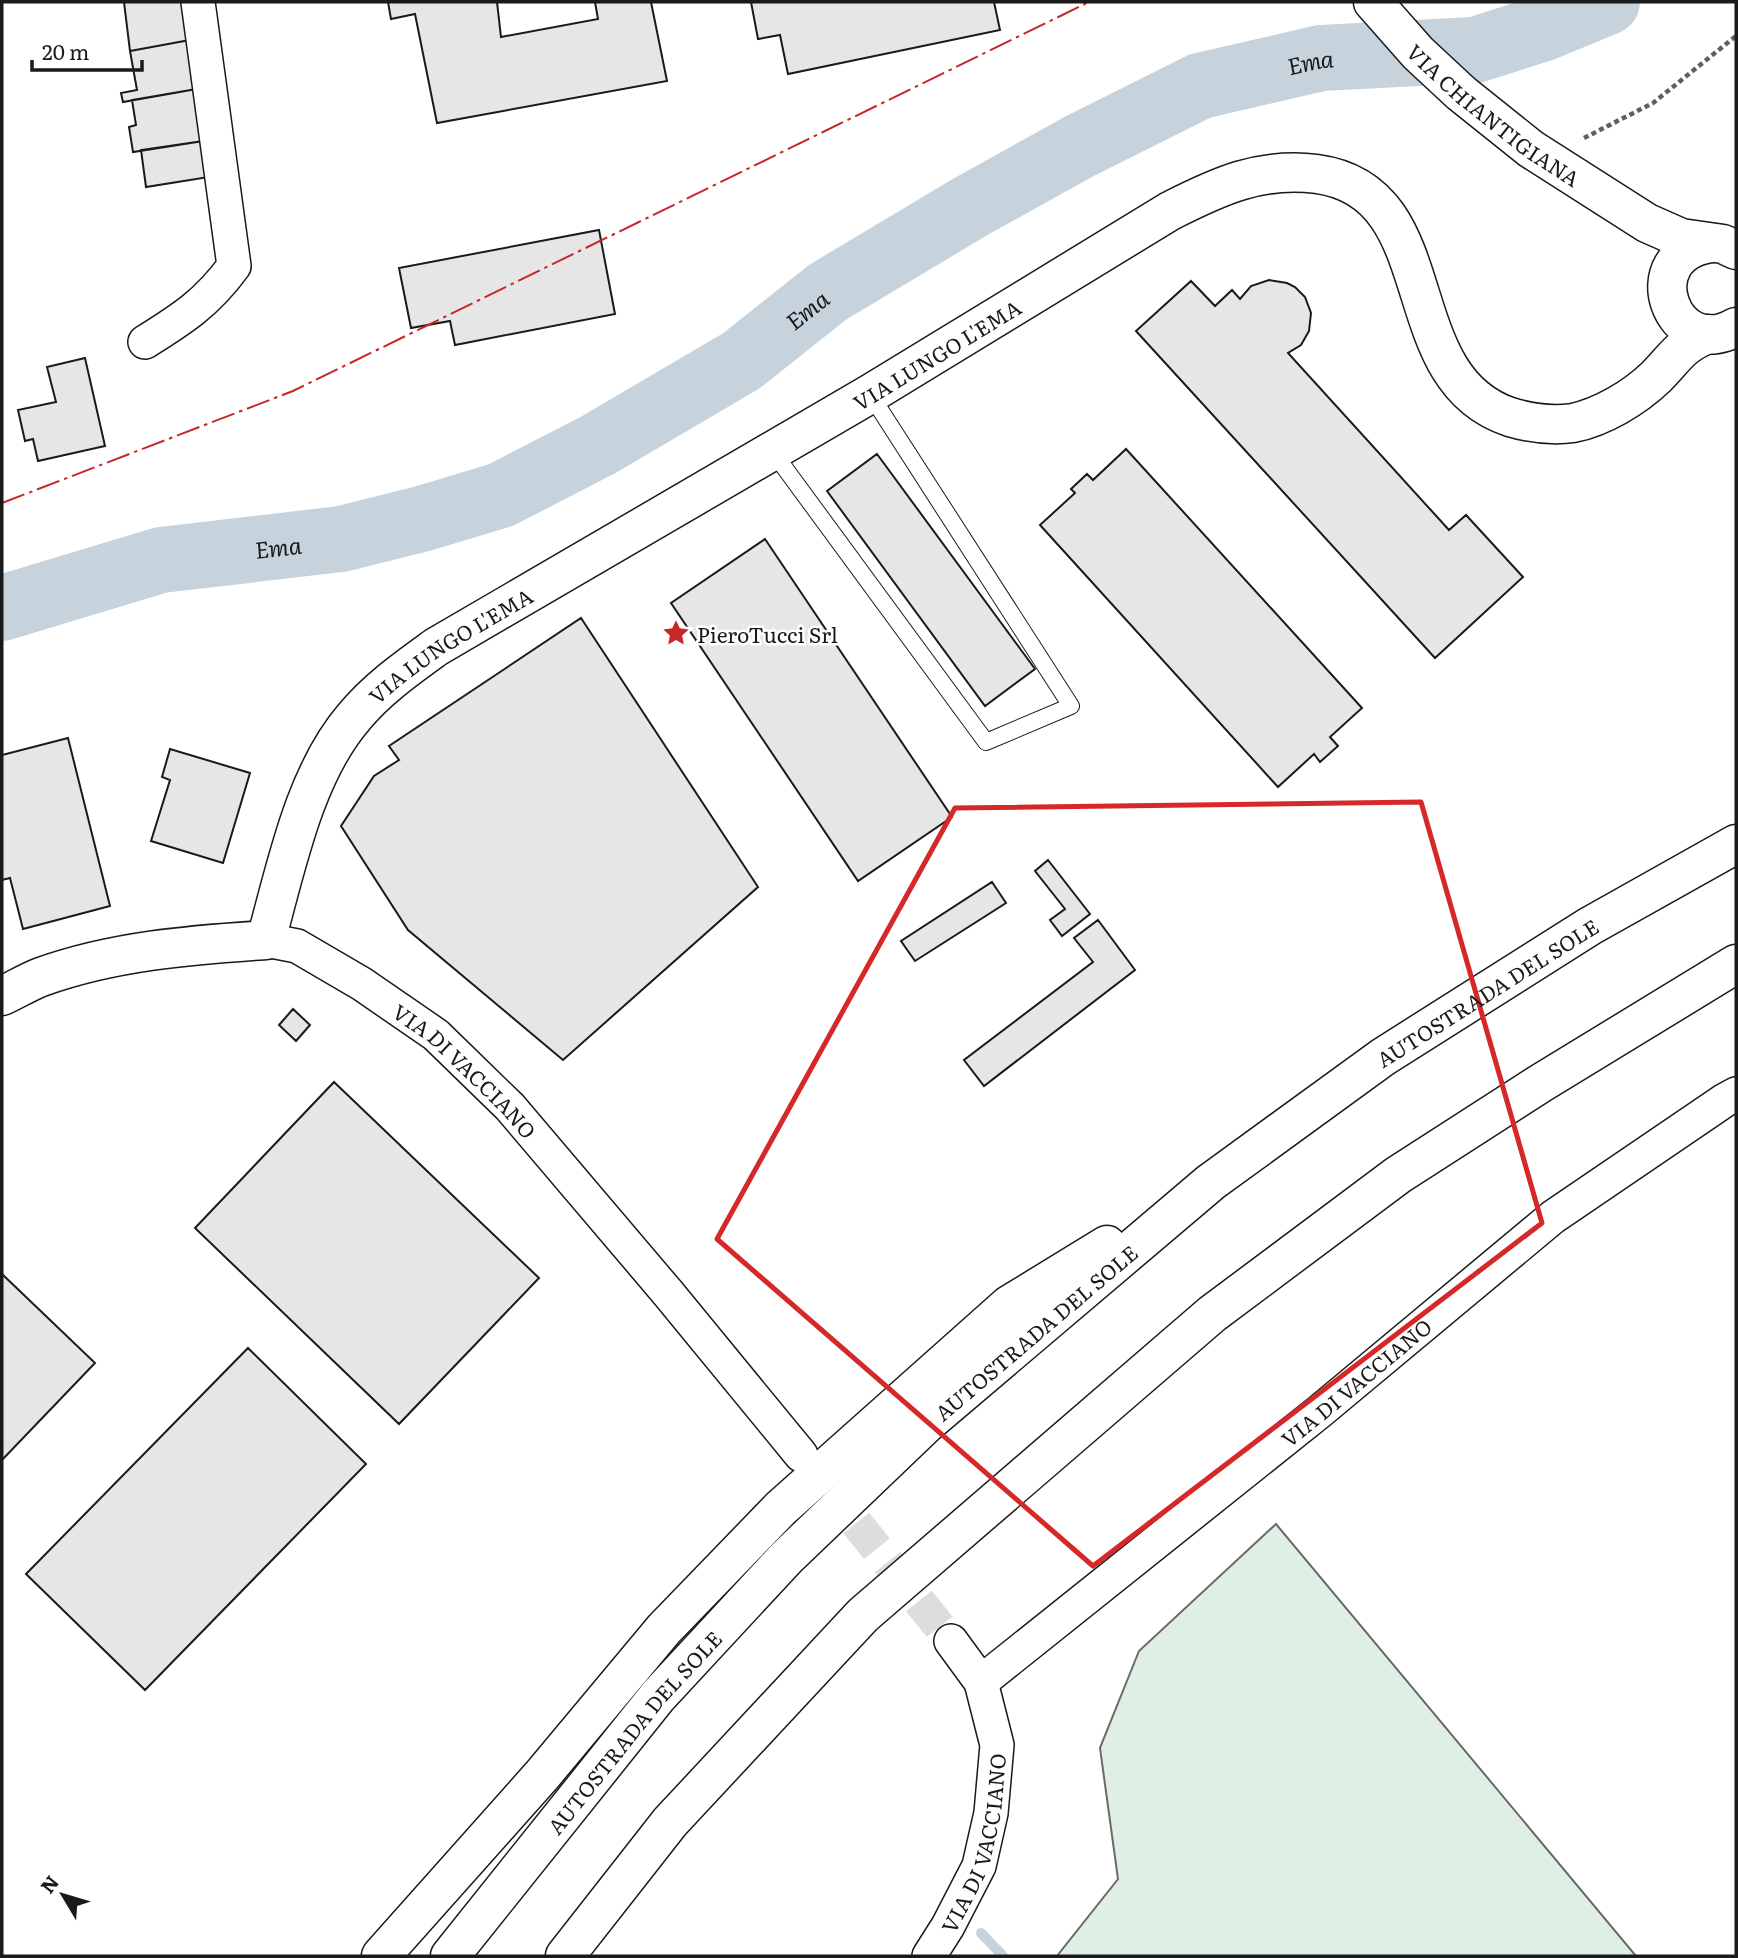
<svg xmlns="http://www.w3.org/2000/svg" width="1738" height="1958" font-family="Literata,serif">
<rect width="100%" height="100%" fill="#fff"/>
<path fill="#e0efe3" stroke="#6a6a6a" stroke-width="2" d="M1276,1524L1636,1956H1057L1118,1879L1100,1748L1139,1651Z"/>
<g fill="none" stroke-linecap="round" stroke-linejoin="round">
<path stroke="#c6d2dc" stroke-width="10" d="M981,1933L1003,1956"/>
<path stroke="#c6d2dc" stroke-width="66" id="s1" d="M2,608L161,560L341,539L425,518L501,495L598,445L741,361L828,292L970,207L1080,146L1200,86L1321,58L1475,50L1544,28L1607,2"/>
</g>
<path fill="#e6e6e6" stroke="#1a1a1a" stroke-width="2" d="M124,2H184L190,40L130,51Z
M388,2H497L501,37L598,19L595,2H651L667,81L437,123L415,14L391,19Z
M751,2H994L1000,30L788,74L780,35L758,39Z
M190,40L197,89L123,102L121,93L137,90L130,51Z
M197,89L204,141L133,152L129,127L136,125L132,100Z
M204,141L209,177L146,187L141,150Z
M599,230L615,314L455,345L450,321L411,328L399,268Z
M1269,280L1287,283L1295,287L1305,297L1311,313L1309,331L1301,345L1288,353L1449,530L1466,515L1523,577L1435,658L1136,331L1191,281L1215,306L1232,290L1240,299L1251,286Z
M85,358L105,446L38,461L33,439L25,441L18,410L56,402L47,367Z
M1126,449L1362,708L1330,737L1338,746L1320,762L1314,754L1278,787L1040,525L1075,493L1071,489L1087,474L1093,480Z
M877,454L1035,669L985,706L827,491Z
M765,539L952,817L858,881L671,603Z
M581,618L758,887L563,1060L408,930L341,826L374,776L399,760L389,746Z
M68,738L110,906L23,929L10,878L2,880V755Z
M170,749L250,773L223,863L151,841L170,780L162,777Z
M1048,860L1090,914L1062,936L1050,920L1065,909L1035,871Z
M992,882L1006,903L915,961L901,941Z
M1098,920L1135,970L984,1086L964,1060L1093,962L1074,938Z
M293,1009L310,1025L296,1041L279,1025Z
M334,1082L539,1278L399,1424L195,1228Z
M2,1274L95,1363L2,1460Z
M248,1348L366,1464L145,1690L26,1574Z"/>
<g fill="none" stroke-linecap="round" stroke-linejoin="round">
<path stroke="#ddd" stroke-width="33" stroke-dasharray="33 17" stroke-linecap="butt" d="M825,1484L951,1641"/>
<defs>
<path id="service" d="M773,452L986,742L1071,706L870,394"/>
<g id="minor">
<path d="M145,342C182,319 207,303 234,266L198,2"/>
<path id="s2" d="M266,940L297,946L362,984L436,1035L510,1107L668,1293L801,1455"/>
<path id="s3" d="M981,1682L1319,1412L1553,1217L1725,1100L1736,1094"/>
<path id="s4" d="M929,1956L948,1926L979,1866L991,1813L997,1745L981,1682L951,1641"/>
</g>
<g id="tertiary">
<path id="s5" d="M2,996C15,990 28,982 41,977C113,951 190,945 266,940C286,868 304,775 354,717C377,689 407,668 436,647L870,394L1170,211C1219,186 1260,167 1317,174C1449,192 1390,377 1510,417C1530,423 1552,426 1573,423C1602,417 1634,398 1656,377C1676,357 1680,345 1708,334"/>
</g>
<g id="primary">
<path id="s6" d="M1373,2L1418,53L1461,93L1531,149L1647,223L1681,238L1723,244L1736,250"/>
<path d="M1712,243C1631,254 1673,364 1736,327"/>
</g>
<g id="motorway">
<path d="M381,1956L543,1774L664,1629L781,1508L1009,1305L1107,1245"/>
<path id="s7" d="M450,1956L658,1696L786,1558L927,1423L1211,1182L1383,1057L1590,926L1736,844"/>
<path d="M565,1956L670,1822L863,1615L1212,1314L1398,1175L1541,1083L1736,964"/>
</g>
</defs>
<use href="#service" stroke="#1a1a1a" stroke-width="18"/>
<use href="#minor" stroke="#1a1a1a" stroke-width="36"/>
<use href="#tertiary" stroke="#1a1a1a" stroke-width="41"/>
<use href="#primary" stroke="#1a1a1a" stroke-width="41"/>
<use href="#motorway" stroke="#1a1a1a" stroke-width="41"/>
<path stroke="#5f5f5f" stroke-width="4.5" stroke-dasharray="5 3.5" stroke-linecap="butt" d="M1584,138L1653,103L1736,36"/>
<use href="#service" stroke="#fff" stroke-width="16"/>
<use href="#minor" stroke="#fff" stroke-width="33"/>
<use href="#tertiary" stroke="#fff" stroke-width="38"/>
<use href="#primary" stroke="#fff" stroke-width="38"/>
<use href="#motorway" stroke="#fff" stroke-width="38"/>
<path stroke="#c62828" stroke-width="2" stroke-dasharray="24 5 3.5 5" stroke-linecap="butt" d="M2,503L293,391L1089,2"/>
</g>
<path fill="none" stroke="#d62828" stroke-width="5" stroke-linejoin="round" d="M1421,802L1542,1223L1093,1566L717,1239L955,808Z"/>
<defs>
<symbol id="sight-bare" viewBox="-9 -9 18 18"><path d="M0-6L1.8-2.2L6-1.7L2.9 1.2L3.7 5.4L0 3.3L-3.7 5.4L-2.9 1.2L-6-1.7L-1.8-2.2Z" fill="#c62828" stroke="#fff" stroke-width="2.5" paint-order="stroke"/></symbol>
</defs>
<g fill-rule="evenodd">
<use href="#sight-bare" x="657" y="614" width="38" height="38"/>
</g>
<g text-anchor="middle" dominant-baseline="central" stroke-width="5" stroke-linejoin="round" paint-order="stroke">
<g font-size="21" fill="#1a1a1a" stroke="#fff">
<text stroke="none"><textPath href="#s6" startOffset="166">VIA CHIANTIGIANA</textPath></text>
<text stroke="none"><textPath href="#s5" startOffset="1202">VIA LUNGO L'EMA</textPath></text>
<text stroke="none"><textPath href="#s5" startOffset="635">VIA LUNGO L'EMA</textPath></text>
<text stroke="none"><textPath href="#s7" startOffset="1424">AUTOSTRADA DEL SOLE</textPath></text>
<text stroke="none"><textPath href="#s2" startOffset="242">VIA DI VACCIANO</textPath></text>
<text stroke="none"><textPath href="#s7" startOffset="858">AUTOSTRADA DEL SOLE</textPath></text>
<text stroke="none"><textPath href="#s3" startOffset="480">VIA DI VACCIANO</textPath></text>
<text stroke="none"><textPath href="#s7" startOffset="290">AUTOSTRADA DEL SOLE</textPath></text>
<text stroke="none"><textPath href="#s4" startOffset="124">VIA DI VACCIANO</textPath></text>
</g>
<g font-size="21" fill="#1a1a1a" stroke="#fff" text-anchor="start">
<text x="697" y="633">PieroTucci Srl</text>
</g>
<g font-size="23" font-style="italic" fill="#1a1a1a" stroke="#fff">
<text stroke="none"><textPath href="#s1" startOffset="1438">Ema</textPath></text>
<text stroke="none"><textPath href="#s1" startOffset="872">Ema</textPath></text>
<text stroke="none"><textPath href="#s1" startOffset="284">Ema</textPath></text>
</g>
</g>
<rect width="1738" height="1958" fill="none" stroke="#1a1a1a" stroke-width="7"/>
<g transform="translate(63 1895) rotate(308)" stroke="#ffffff" stroke-width="5" paint-order="stroke">
<path d="M0-5L12 26L0 18L-12 26Z" fill="#1a1a1a"/>
<text y="-10" font-size="19" font-weight="bold" text-anchor="middle" fill="#1a1a1a">N</text>
</g>
<path d="M32 60v10h110v-10" fill="none" stroke="#1a1a1a" stroke-width="3.5"/>
<text x="42" y="60" font-size="21" fill="#1a1a1a" stroke="#ffffff" stroke-width="5" paint-order="stroke">20 m</text>
</svg>
